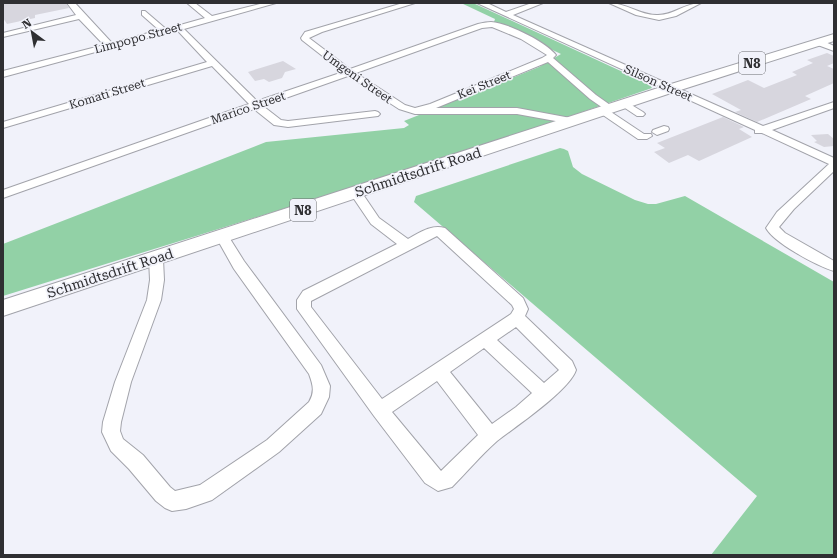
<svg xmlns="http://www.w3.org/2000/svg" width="837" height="558" font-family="'Roboto Serif',serif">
<rect width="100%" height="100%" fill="#f1f2fa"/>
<path fill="#92d1a6" d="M461,3H473L649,84L652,88C437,163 220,228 3,296V244L266,142L404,128L409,125L404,121L539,67L561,54L494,22L495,19Z
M560,148L564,149L568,151L573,167L582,174L635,200L648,204H656L685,196L834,282V555H711L757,496L414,202L416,196Z"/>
<path fill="#d7d6de" d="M3,3H66L69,8L35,15V18L7,24L3,18Z
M827,53L834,56V63L827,66L834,69V83L805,96L811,99L769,117L757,122L735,112L741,110L712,94L748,80L764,88L797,75L792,72L813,63L807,60Z
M283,61L296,69L285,72L282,78L269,82L264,79L255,81L248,72Z
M723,117L744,127L739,129L752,137L699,161L688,155L669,163L654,152L665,148L657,143Z
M828,134L834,139V146L824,147L814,142L817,141L811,135Z"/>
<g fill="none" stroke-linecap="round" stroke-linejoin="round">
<defs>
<path id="minor" d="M67,3H75L112,43L159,30L142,15V11H145L166,29L205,18L187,3H195L212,16L264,3H276L184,29L257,101L343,72L302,40L301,38L305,32L403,3H415L322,32L309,38L350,69L478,24C482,23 487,22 491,22C508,23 546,42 556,55L553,58L596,95L613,107L615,109L611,112L644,134H651L652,136L647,139H638L600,113L598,111L603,108L590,99L548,62L436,108H517L576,119L577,121L576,123L572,124L517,114H415L399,109L348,76L263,106L281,120L288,121L375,111L378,112L380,114L378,116L288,127L274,125L254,109L3,198V190L249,104L212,66L3,128V122L207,62L177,30L3,77V71L104,45L79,19L3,37V33L76,15ZM492,27L521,39L547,55L542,58L430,104L415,108L405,105L356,73L482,28Z
M477,3H487L506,12L532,3H543L513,15L763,126L834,102V108L772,130L834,158V171L794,209L779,227L785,233L834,261V271C817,266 774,243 766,228L777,212L829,164L762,133H755V130Z
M609,3C627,3 641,16 658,15C674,15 685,3 701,3L676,16L659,20L636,15Z
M815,40H821L834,46V51L815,44Z
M625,101L643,112L645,114L643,116H637L622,106L620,104Z
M664,126L668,127L669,129L668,131L657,135L652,132L653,130Z
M356,189L360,190L379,218L408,239C419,233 431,224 445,228L523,298L528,309L525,316L572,361L576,370C570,390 515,427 497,441C481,455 467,472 452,487L438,491L425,483L374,416L297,309V300L303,291L397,244L371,224L350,193L352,190ZM437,236L512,305L514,309L511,314L382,399L311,307V301ZM516,327L559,370L544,383L497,340ZM484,348L532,393L516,407L492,424L450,372ZM437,381L478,435L441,471L392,412Z
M222,232L227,234L244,261L321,365L330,386L329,397L321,414L279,452L212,500L186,509L172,511L165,508L156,501L129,469L111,451L102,432L103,422L115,382L147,300L150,280L149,259L151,255L156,254L161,255L163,259L164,280L161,300L131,382L121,422L120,431L123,439L143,455L170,487L175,491L200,485L267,440L309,402C315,392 313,385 309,374L234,269L216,237L217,234Z"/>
<path id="highway" d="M834,34V41L668,94L3,316V300L658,88Z"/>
</defs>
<use href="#minor" stroke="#a2a3aa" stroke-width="2"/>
<use href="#highway" stroke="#a2a3aa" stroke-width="2"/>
<use href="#minor" fill="#fff" fill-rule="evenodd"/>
<use href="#highway" fill="#fff" fill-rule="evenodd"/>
</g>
<g text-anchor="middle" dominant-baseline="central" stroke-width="3.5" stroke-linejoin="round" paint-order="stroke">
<g font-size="12" fill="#2f2f32" stroke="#f1f2fa">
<text transform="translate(138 38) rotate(-15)">Limpopo Street</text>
<text transform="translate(357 77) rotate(35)">Umgeni Street</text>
<text transform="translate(658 83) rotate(24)">Silson Street</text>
<text transform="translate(484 85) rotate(-22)">Kei Street</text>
<text transform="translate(107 94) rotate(-17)">Komati Street</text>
<text transform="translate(248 108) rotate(-19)">Marico Street</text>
</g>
<g fill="#f1f2fa" stroke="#696a6e" stroke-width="1">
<rect x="739" y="52" width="26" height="22" rx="3"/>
<rect x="290" y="199" width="26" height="22" rx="3"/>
</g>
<g font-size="13" font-weight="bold" fill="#2f2f32">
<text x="752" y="63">N8</text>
<text x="303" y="210">N8</text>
</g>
<g font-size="14" fill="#2f2f32" stroke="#f1f2fa">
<text transform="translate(418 172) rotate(-18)">Schmidtsdrift Road</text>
<text transform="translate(110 273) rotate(-18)">Schmidtsdrift Road</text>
</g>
</g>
<rect width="837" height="558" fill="none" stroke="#2f2f32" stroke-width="8"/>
<g transform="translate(32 32) rotate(328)" stroke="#f1f2fa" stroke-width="3" paint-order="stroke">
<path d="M0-3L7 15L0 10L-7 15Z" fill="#2f2f32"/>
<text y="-6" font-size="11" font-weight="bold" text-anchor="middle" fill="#2f2f32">N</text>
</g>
</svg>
